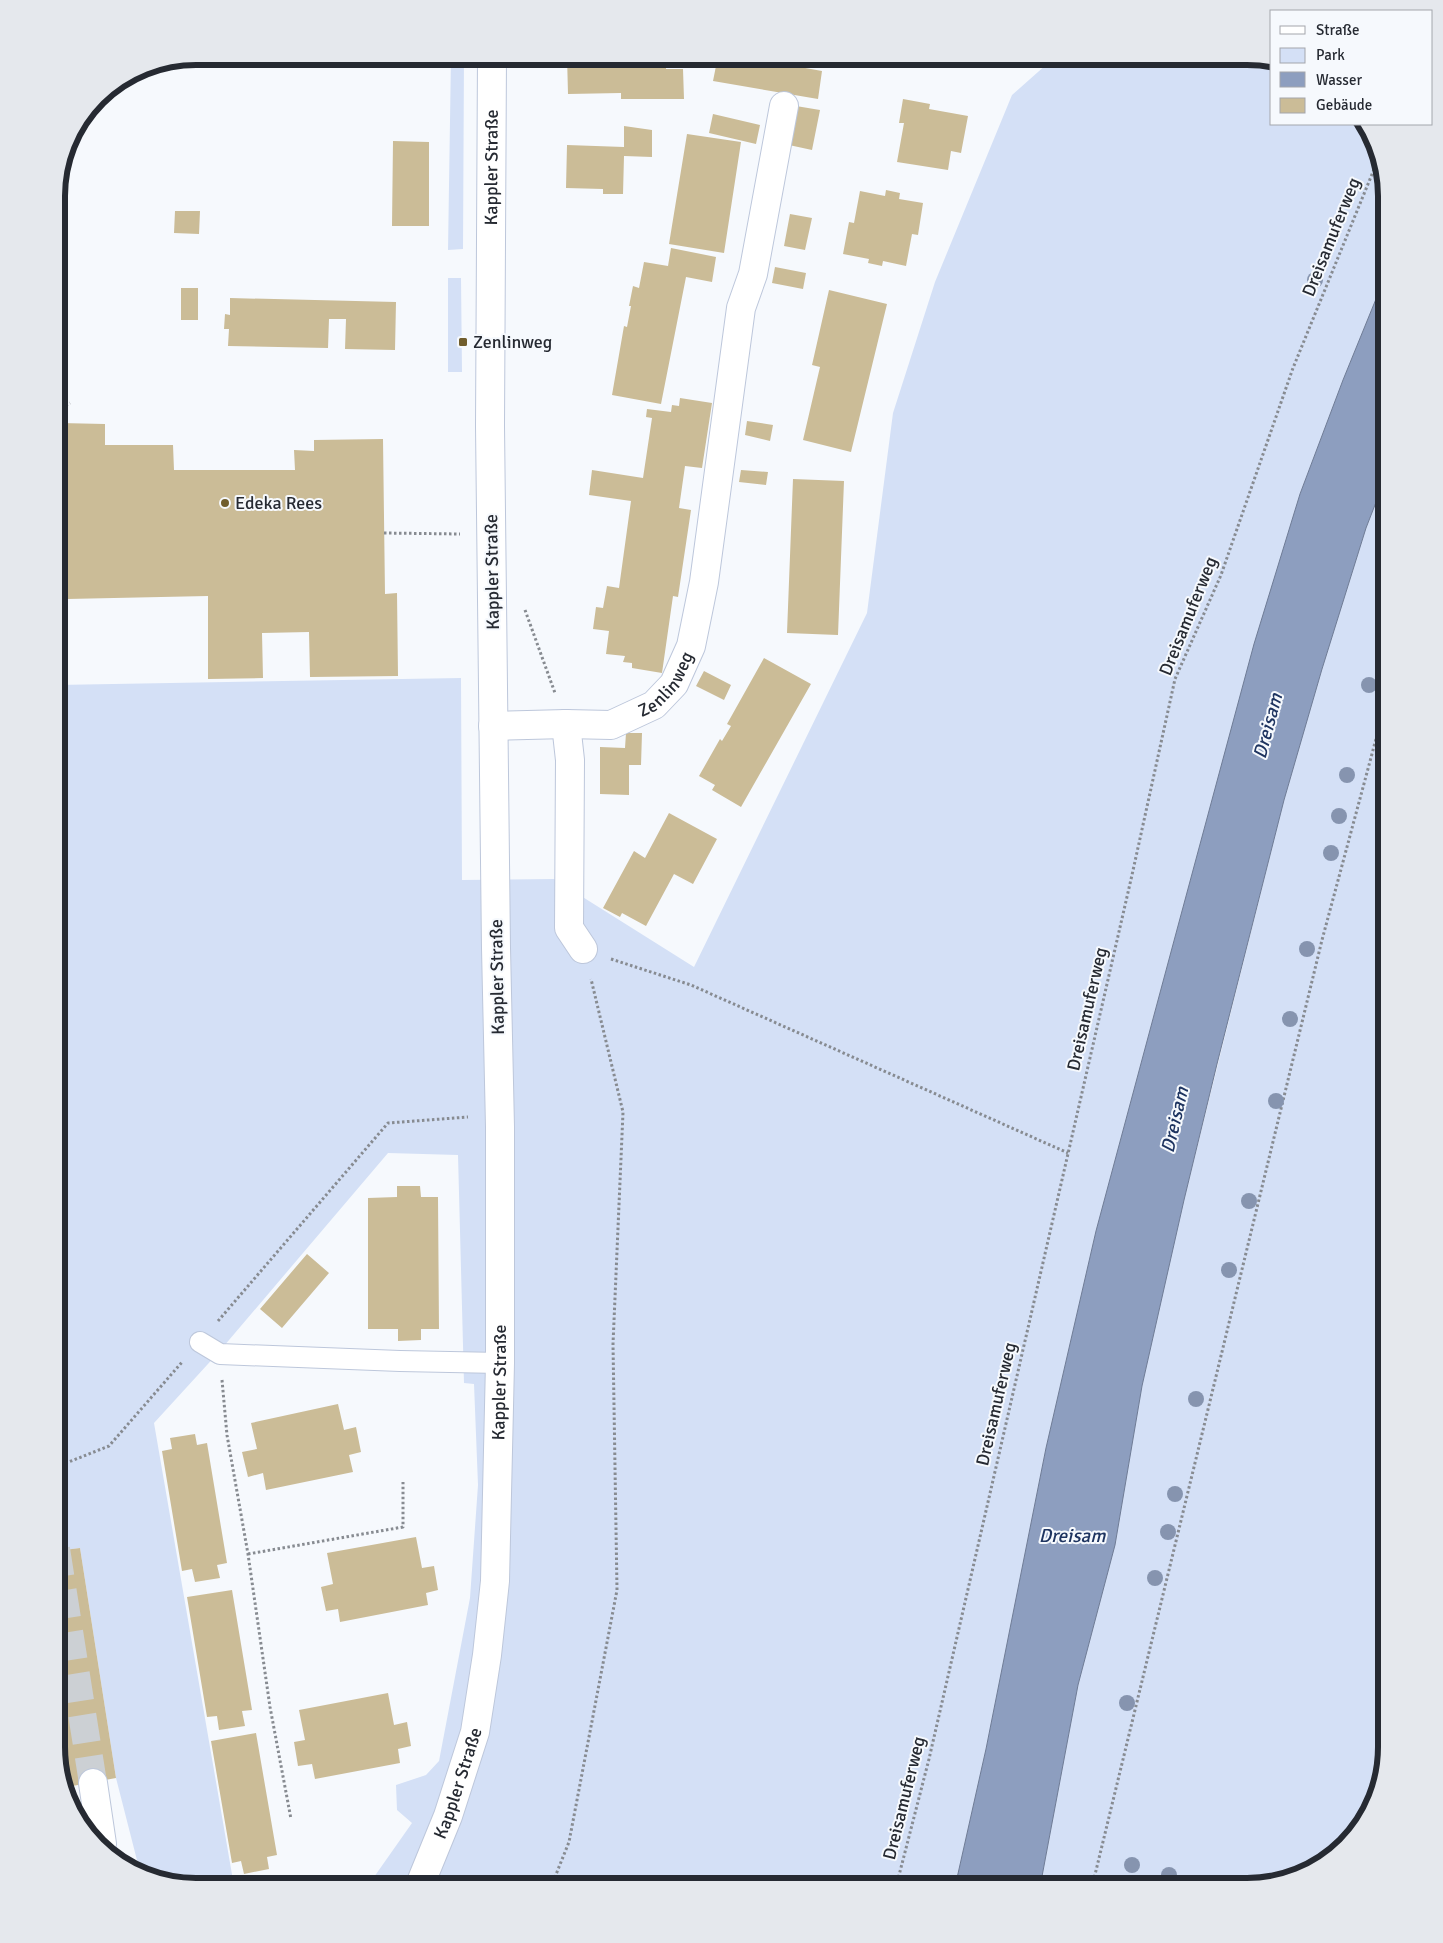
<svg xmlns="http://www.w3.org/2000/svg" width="1443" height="1943" font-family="Signika,sans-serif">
<rect width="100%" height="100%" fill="#f6f9fd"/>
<path fill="#d4e0f6" d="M451,56H464L463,249L448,250Z
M1056,56L1256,57L1272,61V124H1366L1368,126L1387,196V272L1343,380L1300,494L1215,789L1175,937L1096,1231L1046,1448L986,1749L955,1887H367L412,1823L397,1810L396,1785L426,1775L439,1761L470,1598L478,1485L474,1384L464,1383L458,1155L388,1153L218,1353L154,1423L234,1886H187L140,1872L116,1778L80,1548L56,1551V685L461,678L462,880L554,879L694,967L867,613L893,413L935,282L1012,95Z
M448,278H461L462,372H448Z
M1387,474V1747L1368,1816L1317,1868L1247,1887H1040L1078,1685L1115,1545L1142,1386L1184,1200L1284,800L1322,669L1366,528Z"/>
<path fill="#8d9ebf" stroke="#6e7b95" d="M1387,272V474L1366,528L1322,669L1284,800L1217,1064L1184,1200L1142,1386L1115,1545L1078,1685L1040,1887H955L986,1749L1046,1448L1096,1231L1175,937L1254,644L1300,494L1343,380Z"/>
<path fill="#cbbc97" d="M567,56H610V62L666,61V69H683L684,99H621V93L568,94Z
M718,56H738L822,71L818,99L713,81Z
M951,56H977L976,63Z
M903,99L930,104L929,109L968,116L961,153L951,151L948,170L897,162L904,123H899Z
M796,106L820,110L812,150L789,145Z
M713,114L760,125L756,144L709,133Z
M624,126L652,130V157L624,156L623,194H603V189L566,188L567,145L624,147Z
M687,134L741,142L724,253L669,244Z
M393,141L429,142V226H392Z
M886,190L900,193L899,199L923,203L918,235L912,234L906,266L883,261L882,266L868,263L869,259L843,254L849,222L854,223L860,191L885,196Z
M175,211H200L199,234L174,233Z
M790,214L812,218L805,250L784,246Z
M671,248L716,257L712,282L686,277L661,404L612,395L624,326L627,327L631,306H629L633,286L639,288L644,262L668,266Z
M775,267L806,273L803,289L772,283Z
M181,288H198V320H181Z
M829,290L887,304L851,452L803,440L820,367L812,365Z
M230,298L396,302L395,350L345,349L346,319H329L328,348L228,346L229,329H224L225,314L230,315Z
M680,398L712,403L702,468L685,466L679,508L691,510L678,597L673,596L662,673L632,668V663L623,662L625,656L606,654L609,631L593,629L596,607L603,608L607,586L619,588L631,501L589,495L592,470L643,478L652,418L646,417L647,409L671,412L672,405L679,406Z
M747,421L773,425L770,441L745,435Z
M60,423L105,424V445H173L174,470H295L294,450L314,451V440L383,439L385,594L397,593L398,676L310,677L309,632L262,633L263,678L208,679V596L67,599V473H63Z
M741,470L768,472L766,485L739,482Z
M793,479L844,481L838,635L787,633Z
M57,507H64V536H57Z
M764,658L811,684L741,807L712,790L715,785L699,776L720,739L722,741L731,726L727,724Z
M704,671L731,685L724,700L696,686Z
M626,733H642L641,765H629V795L600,794V747L625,748Z
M669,813L717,839L693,884L674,874L646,926L622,913L620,917L603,908L634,851L645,858Z
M397,1186H420L421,1197H438L439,1329H421V1340L398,1341V1329H368V1198L397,1197Z
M307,1254L329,1273L282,1328L260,1309Z
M338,1404L344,1430L356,1427L361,1452L349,1455L353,1472L266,1490L263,1473L248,1477L242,1452L257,1449L251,1423Z
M195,1434L197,1445L207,1443L227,1563L217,1565L220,1578L195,1582L192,1569L182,1571L162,1451L172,1449L170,1438Z
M416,1537L422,1568L434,1566L438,1590L426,1593L428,1605L340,1622L338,1609L326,1611L321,1587L333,1584L327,1553Z
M80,1548L116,1778L67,1787L56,1726V1551Z
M232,1590L252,1710L242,1711L245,1726L219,1730L217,1716L207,1717L187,1597Z
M388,1693L394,1725L407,1722L411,1746L398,1749L400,1763L315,1779L312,1764L298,1766L294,1742L305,1740L299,1710Z
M256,1733L277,1855L267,1857L269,1869L244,1874L241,1861L232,1863L211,1741Z"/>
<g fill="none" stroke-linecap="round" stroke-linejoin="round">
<path stroke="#ccd0d4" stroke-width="28" stroke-dasharray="28 14" stroke-linecap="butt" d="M56,1549L93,1783"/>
<defs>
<path id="service" d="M200,1342L220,1354L400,1361L500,1363"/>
<g id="minor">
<path d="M566,724L570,760L569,928L583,949"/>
<path id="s1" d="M493,726L566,724L611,725L654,705L674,684L691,646L704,582L741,308L753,274L784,106"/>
</g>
<g id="tertiary">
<path id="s2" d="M419,1887L448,1816L475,1732L487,1655L495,1581L500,1363V1127L496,948L490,426L492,56"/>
</g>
<path id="trunk" d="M93,1783L102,1844"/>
</defs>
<use href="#service" stroke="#bdc7db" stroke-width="22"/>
<use href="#minor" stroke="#bdc7db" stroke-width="30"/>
<use href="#tertiary" stroke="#bdc7db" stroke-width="30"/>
<use href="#trunk" stroke="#bdc7db" stroke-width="30"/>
<path stroke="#878b91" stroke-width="3" stroke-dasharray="2.5 2.5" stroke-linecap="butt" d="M57,411L70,403
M384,533L460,534
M525,610L555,693
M611,959L691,985L1068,1153
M218,1321L388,1123L468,1117
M222,1380L227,1435L248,1554L270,1707L291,1819
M56,1440L64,1464
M56,1467L109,1446L183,1361
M248,1554L403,1527V1482
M551,1887L569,1842L617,1590L613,1344L623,1112L591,979
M896,1887L929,1759L1132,875L1175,679L1221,575L1293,368L1377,162
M1092,1887L1322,940L1387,698"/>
<use href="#service" stroke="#fff" stroke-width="20"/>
<use href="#minor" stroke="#fff" stroke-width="28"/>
<use href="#tertiary" stroke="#fff" stroke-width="28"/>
<use href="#trunk" stroke="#fff" stroke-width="28"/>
</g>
<g fill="#8694af">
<circle cx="1315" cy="280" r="8"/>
<circle cx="1369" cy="685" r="8"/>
<circle cx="1347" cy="775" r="8"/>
<circle cx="1339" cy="816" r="8"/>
<circle cx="1331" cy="853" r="8"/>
<circle cx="1307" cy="949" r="8"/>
<circle cx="1290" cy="1019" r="8"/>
<circle cx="1276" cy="1101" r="8"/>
<circle cx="1249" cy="1201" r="8"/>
<circle cx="1229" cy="1270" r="8"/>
<circle cx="1196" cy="1399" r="8"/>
<circle cx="1175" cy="1494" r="8"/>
<circle cx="1168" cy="1532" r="8"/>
<circle cx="1155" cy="1578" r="8"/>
<circle cx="1127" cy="1703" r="8"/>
<circle cx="1132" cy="1865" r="8"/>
<circle cx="1169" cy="1875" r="8"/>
</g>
<g fill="#705d2c" stroke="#f6f9fd" stroke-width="2">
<rect x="458" y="337" width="10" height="10" rx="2.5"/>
<circle cx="225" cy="503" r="5"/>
</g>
<g text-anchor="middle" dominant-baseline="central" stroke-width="4" stroke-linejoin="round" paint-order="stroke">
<g font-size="18" fill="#262a32" stroke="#f6f9fd">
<text stroke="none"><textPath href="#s2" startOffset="1731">Kappler Straße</textPath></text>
<text transform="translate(1331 237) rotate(-68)">Dreisamuferweg</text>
<text transform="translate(492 572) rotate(-91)">Kappler Straße</text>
<text transform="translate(1188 616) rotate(-68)">Dreisamuferweg</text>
<text stroke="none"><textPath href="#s1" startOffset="189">Zenlinweg</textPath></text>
<text transform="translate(497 977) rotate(-91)">Kappler Straße</text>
<text transform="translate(1087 1009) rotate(-77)">Dreisamuferweg</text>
<text stroke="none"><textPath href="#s2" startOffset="516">Kappler Straße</textPath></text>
<text transform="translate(996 1404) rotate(-77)">Dreisamuferweg</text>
<text stroke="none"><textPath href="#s2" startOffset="111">Kappler Straße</textPath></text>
<text transform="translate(904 1798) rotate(-76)">Dreisamuferweg</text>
</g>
<g font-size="18" fill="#262a32" stroke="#f6f9fd" text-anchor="start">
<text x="473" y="342">Zenlinweg</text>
<text x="235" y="503">Edeka Rees</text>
</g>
<g font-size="19" font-style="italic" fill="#1e3460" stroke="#f6f9fd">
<text transform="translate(1268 726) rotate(-75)">Dreisam</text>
<text transform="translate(1175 1120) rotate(-77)">Dreisam</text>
<text x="1072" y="1536">Dreisam</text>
</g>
</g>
<path d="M0 0H1443V1943H0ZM196 65H1247A131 131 0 0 1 1378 196V1747A131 131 0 0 1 1247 1878H196A131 131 0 0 1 65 1747V196A131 131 0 0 1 196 65Z" fill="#e5e8ed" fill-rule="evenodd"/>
<path fill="none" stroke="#262a32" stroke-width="6" d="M196 65H1247A131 131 0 0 1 1378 196V1747A131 131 0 0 1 1247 1878H196A131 131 0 0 1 65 1747V196A131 131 0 0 1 196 65Z"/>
<rect x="1270" y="10" width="162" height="115" fill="#f6f9fd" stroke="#a3a6ac"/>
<rect x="1280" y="26" width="25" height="8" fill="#ffffff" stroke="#a3a6ac"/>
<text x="1316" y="35" font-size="15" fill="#262a32">Straße</text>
<rect x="1280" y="48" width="25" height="15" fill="#d4e0f6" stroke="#a3a6ac"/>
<text x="1316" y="60" font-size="15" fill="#262a32">Park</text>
<rect x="1280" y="72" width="25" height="15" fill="#8d9ebf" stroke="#a3a6ac"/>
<text x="1316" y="85" font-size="15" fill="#262a32">Wasser</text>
<rect x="1280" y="98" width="25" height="15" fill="#cbbc97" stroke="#a3a6ac"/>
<text x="1316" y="110" font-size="15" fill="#262a32">Gebäude</text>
</svg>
